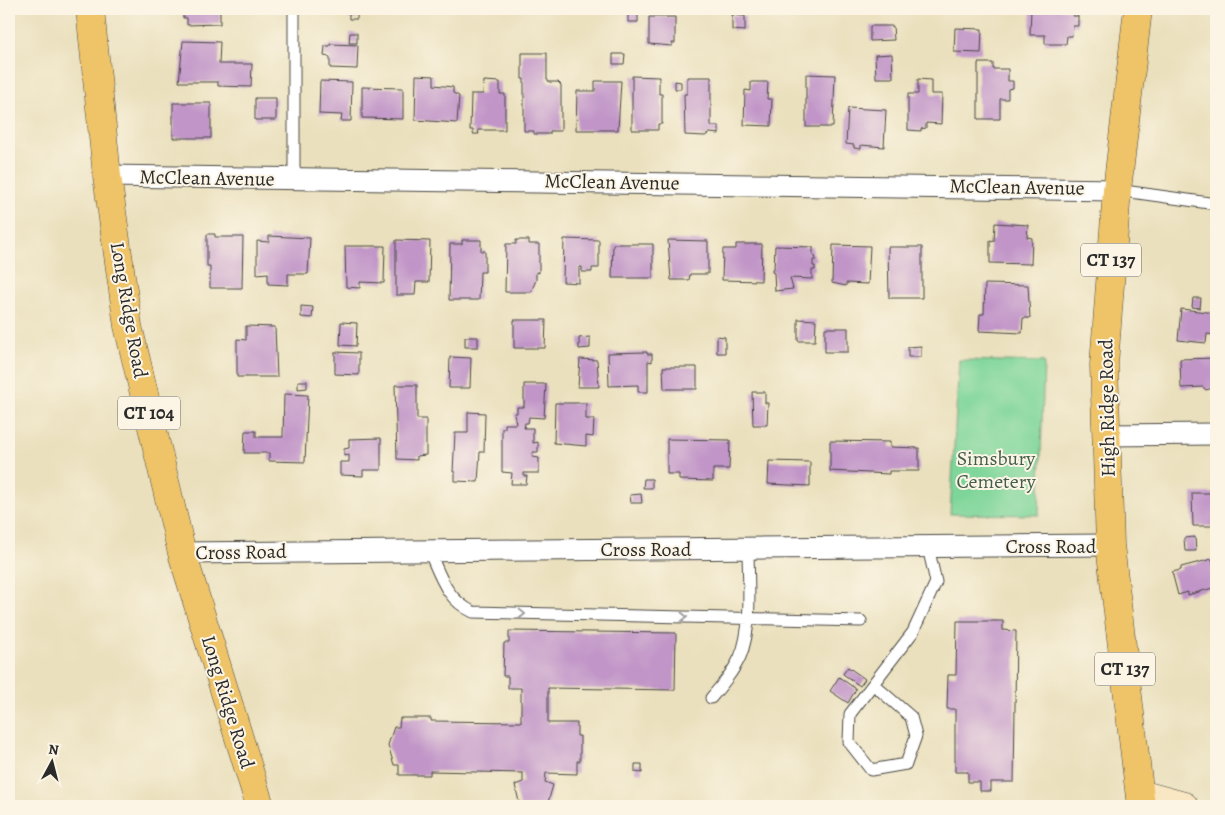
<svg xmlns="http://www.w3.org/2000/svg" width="1225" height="815" font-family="Alegreya,serif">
<rect width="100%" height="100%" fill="#fcf5e5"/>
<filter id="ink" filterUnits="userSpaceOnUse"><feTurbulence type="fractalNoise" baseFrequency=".02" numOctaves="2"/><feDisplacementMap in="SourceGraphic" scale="10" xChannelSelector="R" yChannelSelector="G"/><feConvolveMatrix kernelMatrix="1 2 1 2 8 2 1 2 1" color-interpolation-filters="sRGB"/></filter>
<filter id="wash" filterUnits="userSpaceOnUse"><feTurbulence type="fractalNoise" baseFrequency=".0096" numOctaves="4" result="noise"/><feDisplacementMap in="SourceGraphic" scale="20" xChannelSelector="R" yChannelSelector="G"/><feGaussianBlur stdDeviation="1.12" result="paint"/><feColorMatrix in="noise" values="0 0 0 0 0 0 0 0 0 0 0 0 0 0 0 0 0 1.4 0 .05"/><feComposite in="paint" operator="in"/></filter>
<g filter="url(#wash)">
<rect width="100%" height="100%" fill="#eae0bd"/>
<path fill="#7dd599" stroke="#548062" d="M959,360L1044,362L1039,515L950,514Z"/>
<g id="blocks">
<path fill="#c195c8" d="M183,9L220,11V24L187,25V18H183Z
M349,9H357V19H349Z
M952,9H970L969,12L952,11Z
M1031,9H1073V16H1078V26H1073L1072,36H1067L1066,44H1045V35H1030Z
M638,10V22H628V11Z
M732,15L745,16V31L732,30Z
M649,17H675V43H672V46L649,44Z
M870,26H893L894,40L870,41Z
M955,28L982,29L981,53L954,52Z
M350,33H357V43H349Z
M183,41L220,42L219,64H252L251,87L218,86V82H179Z
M330,44L358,45L357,69L330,68V57L324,56L325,46H330Z
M522,53H547V79L549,82H558L561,85V131H550V134H534V131H524V79H522Z
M613,54H625L624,64H613Z
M892,54L893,78H876L875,55Z
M978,63H993V69H1008V81H1013V88L1008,89V99H1000V119H978Z
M806,74L835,75L833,127H806Z
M416,75L434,76V85L453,87V93L459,96L457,123L415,120Z
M632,76L659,77V94H662V124H658V130H632Z
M687,77H711V126H719V134L710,133L705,136L685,135L684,94H687Z
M918,79L931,80V94H942L941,124L926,123V128L921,129V131L908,130V94H918Z
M320,81L352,82L351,121H341L342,115L319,114Z
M484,81L500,82V94H505V130H478L479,134H473V130H470L471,94H483Z
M595,81H621L618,130H576L577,91H595Z
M675,81L681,82V89H675Z
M751,82H768L767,99H772L771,126L744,125L745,90L751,91Z
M362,87L403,88V119L362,118Z
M255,98H276V120H255Z
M173,103H211V138H173Z
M848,108L886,110L884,147L861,145V149L854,148V145L846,144Z
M995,223L1028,225L1027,237L1032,238L1031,264L990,263V240L994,241Z
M207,234H215V237H243L242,288H210V266H207Z
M269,236L310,238L308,274H288V285L268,284V273L257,274V241L269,242Z
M564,239L599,240V268H592V272H582V267H579V283L563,282Z
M396,240L430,241L429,282H416L415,295H396Z
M462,240H481V251H485V272H480L479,300H449L450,244H462Z
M516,240H529V244H539V273L536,272V280L531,292H505L506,244H516Z
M668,240L708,241V274H690L689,280H671Z
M613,244H653V278H612Z
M736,244H762L761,281L722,280L723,249H736Z
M833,245L870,246L868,284L846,283V286L832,283Z
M345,246H385L384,283L360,282V288L346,287Z
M775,246L813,247V256H815L816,260H813V266H815V270H812V279L790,278L793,289L775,291L774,273L772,272V269H774Z
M888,247H922V298H889Z
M985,284L1028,285L1030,318H1023L1022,333L979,331L980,314H984Z
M1193,298H1201L1200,308L1192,307Z
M301,306L313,307L312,318L301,317Z
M1181,309L1216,313V335L1207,334L1206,343L1178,340Z
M798,319L816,320L815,341H798Z
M514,320H546L545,348H514Z
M341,322L357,323L356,346L340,345Z
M246,326L275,327L277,377H237V339L246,340Z
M825,328H848V352H825Z
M717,336L725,337V353H717Z
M465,337H478V347H465Z
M590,337V348L579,349V338Z
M921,346V357H908V347Z
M335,352L359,353V375L335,374Z
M647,352V354H652V362L648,361V392H638V385L609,386L608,353Z
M450,357L471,358L470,388H449Z
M1216,358V387L1206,390L1203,387L1181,388L1180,359Z
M580,359L597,360L599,387H578Z
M663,367H697V389H664Z
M298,381H307V388L298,389Z
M524,384H546L544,418L529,417L528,423H525L524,428H533V443L538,442V452H533L532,457L539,458V473H524V476H527L526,484H511L512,473L502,472V428H505V424H516L514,413H517V407H524Z
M395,385H417V419H426V455L417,456V460L397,459Z
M752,392H765V403H768L767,425H753Z
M284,394L308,395L305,462L269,461V453H244L245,431H256V437H283Z
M555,403H586V419H594L593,437L586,436V446L554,443Z
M468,412L485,413L484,452H480L478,482L455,481V472H453L455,433H468Z
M381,438V470H363V476L340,475V462H349V455L344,456V449L349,448V439Z
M667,439L730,440L729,469H713V481L679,480V474H667Z
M830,441L890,442V447L919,448V471H889V474L830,471Z
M769,461L810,462V486L768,484Z
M644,479H652V488H643Z
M1192,493H1216V526H1193Z
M641,494L642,503H631L630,495Z
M1195,537L1196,551H1185L1184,538Z
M1212,559L1216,574V587L1188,595V592L1178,595L1172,572L1181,570V567Z
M957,621H1003V630L1016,631L1014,782H991V791H980V782H968V772H955V709H947L948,675H956Z
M509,631L676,633L675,690L548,688V723H577V736H580V761H577V774L546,773L545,782L553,785L547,806H520L515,785L523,782V773L430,771V775H399V765H394L388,745L394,727H399L400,718H431V721L521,722V688H508V676H503L504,643H509Z
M848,667L865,679L860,686L843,674Z
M839,677L856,689L848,703L830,691Z
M635,764H642V773L635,772Z"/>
</g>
</g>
<g filter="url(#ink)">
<use href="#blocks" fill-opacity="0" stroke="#484641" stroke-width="1"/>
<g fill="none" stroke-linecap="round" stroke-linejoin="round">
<defs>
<path id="lane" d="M294,9V179
M1117,190L1216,204
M429,551C441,577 446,599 473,612L861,621
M873,684L911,717L916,736L906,764L871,770L849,742L850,714L913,632L936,582L928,547
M711,698C722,685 733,672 740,657C753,627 748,580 748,548"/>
<path id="street" d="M107,176L1117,190
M1106,435L1216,434
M182,553L1110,545"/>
<path id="secondary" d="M1140,794L1184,806"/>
<path id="primary" d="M90,9L107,176L128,326L182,553L260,806
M1138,9L1117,190L1104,365L1110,545L1141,806"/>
</defs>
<use href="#lane" stroke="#484641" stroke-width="13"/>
<use href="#street" stroke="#484641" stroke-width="23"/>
<use href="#secondary" stroke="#484641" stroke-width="29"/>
<use href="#primary" stroke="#484641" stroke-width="29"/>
<use href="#lane" stroke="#fff" stroke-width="11"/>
<use href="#street" stroke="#fff" stroke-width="21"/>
<use href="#secondary" stroke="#f9e7c3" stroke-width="28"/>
<use href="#primary" stroke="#efc469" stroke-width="28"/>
</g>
<defs><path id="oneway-chevron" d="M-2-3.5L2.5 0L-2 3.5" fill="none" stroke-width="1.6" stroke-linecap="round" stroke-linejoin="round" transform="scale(1.25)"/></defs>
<g stroke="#a0a0a0">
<use href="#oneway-chevron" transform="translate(522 614) rotate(1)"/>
<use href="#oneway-chevron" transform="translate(684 617) rotate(1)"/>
</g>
</g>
<g text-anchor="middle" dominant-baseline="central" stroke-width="4" stroke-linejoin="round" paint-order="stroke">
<g fill="#fcf5e5" stroke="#6a6863" stroke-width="1">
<rect x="1081" y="243.5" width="60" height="33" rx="4"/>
<rect x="118" y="396.5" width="62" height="33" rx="4"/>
<rect x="1095" y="652.5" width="60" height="33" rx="4"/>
</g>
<g font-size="19" font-weight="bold" fill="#2b2b2b">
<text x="1111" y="260">CT 137</text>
<text x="149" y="413">CT 104</text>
<text x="1125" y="669">CT 137</text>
</g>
<g font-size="20" fill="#2b2b2b" stroke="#fcf5e5">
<text transform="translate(207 178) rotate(1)">McClean Avenue</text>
<text transform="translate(612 182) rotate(1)">McClean Avenue</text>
<text transform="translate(1017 187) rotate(1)">McClean Avenue</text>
<text transform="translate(129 310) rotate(80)">Long Ridge Road</text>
<text transform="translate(1107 408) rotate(-91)">High Ridge Road</text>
<text x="1051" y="546">Cross Road</text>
<text x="646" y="549">Cross Road</text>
<text transform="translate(241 552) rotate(-1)">Cross Road</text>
<text transform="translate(228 702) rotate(73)">Long Ridge Road</text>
</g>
<g font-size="20" fill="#445e4c" stroke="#fcf5e5">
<text x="996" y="458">Simsbury<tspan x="996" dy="23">Cemetery</tspan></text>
</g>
</g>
<rect width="1225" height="815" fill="none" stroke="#fcf5e5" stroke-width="30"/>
<g transform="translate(52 762) rotate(7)" stroke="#fcf5e5" stroke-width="4" paint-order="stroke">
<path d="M0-4L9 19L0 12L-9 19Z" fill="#2b2b2b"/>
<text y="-8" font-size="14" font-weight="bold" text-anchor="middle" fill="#2b2b2b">N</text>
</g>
</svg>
